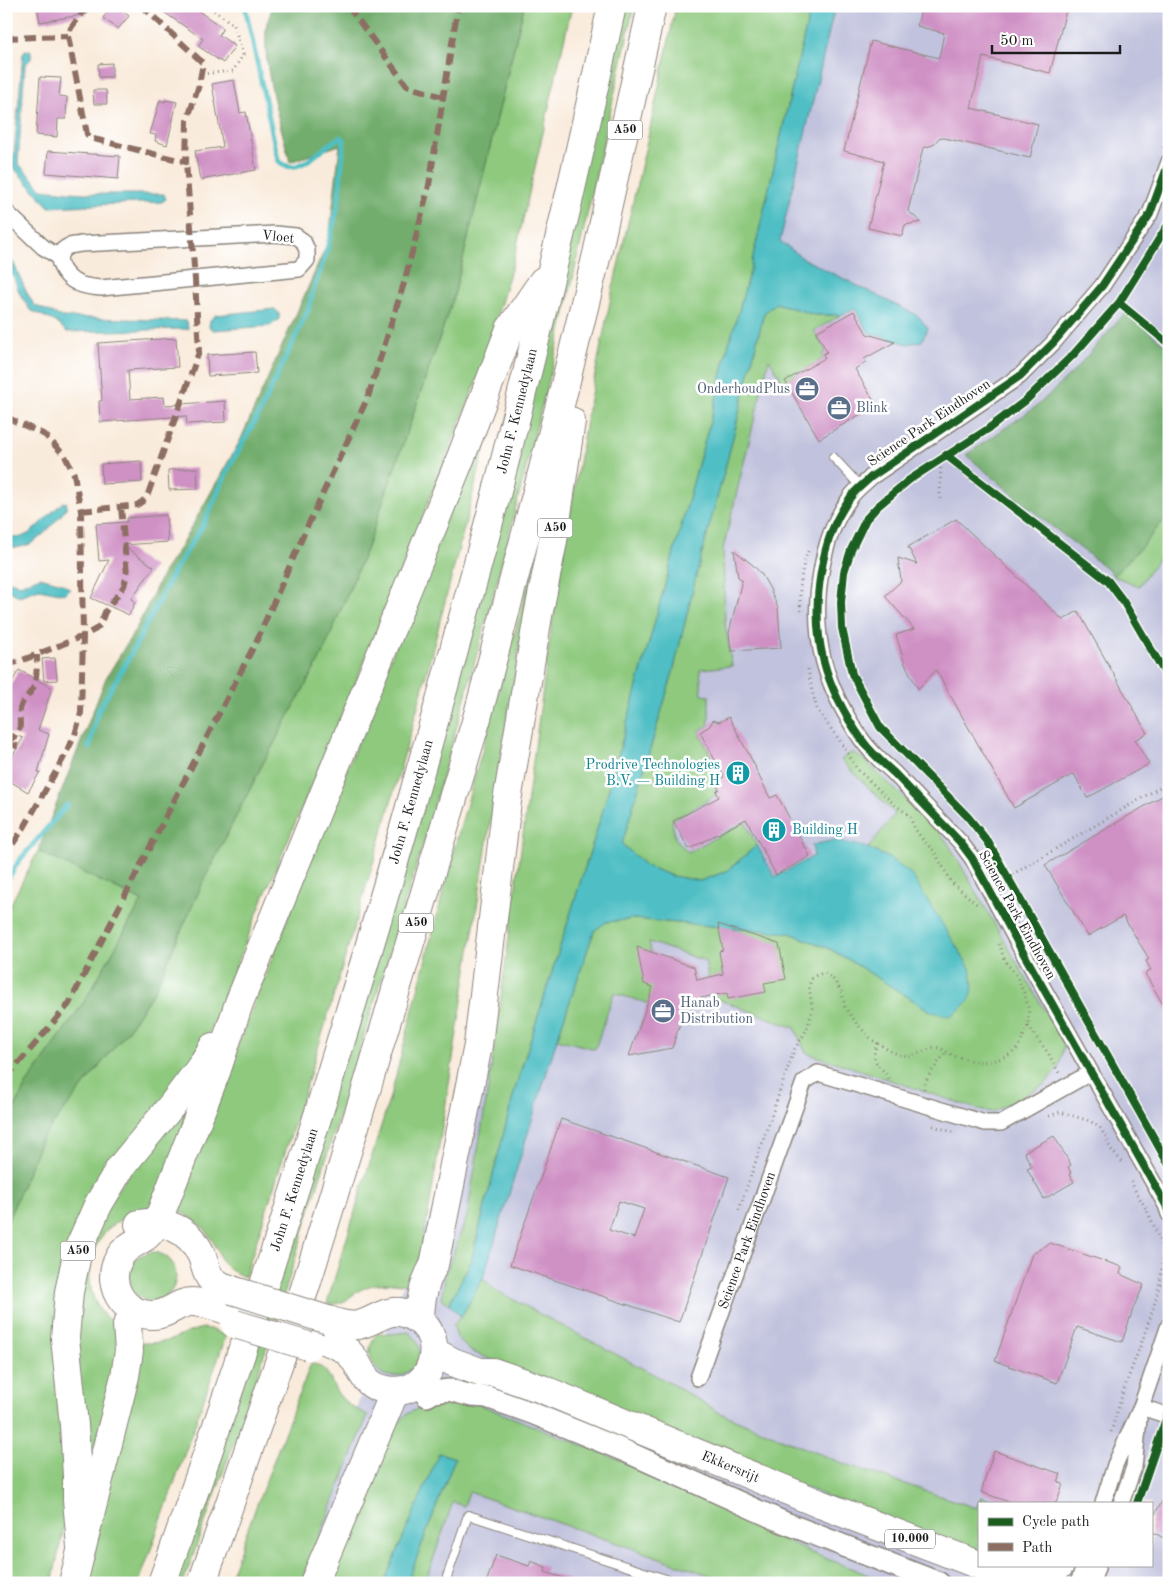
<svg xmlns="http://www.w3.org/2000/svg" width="1175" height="1589" font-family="'Old Standard TT',serif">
<rect width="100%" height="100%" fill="#fff"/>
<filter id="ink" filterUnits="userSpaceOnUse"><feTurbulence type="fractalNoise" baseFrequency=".02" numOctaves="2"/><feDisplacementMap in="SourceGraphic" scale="10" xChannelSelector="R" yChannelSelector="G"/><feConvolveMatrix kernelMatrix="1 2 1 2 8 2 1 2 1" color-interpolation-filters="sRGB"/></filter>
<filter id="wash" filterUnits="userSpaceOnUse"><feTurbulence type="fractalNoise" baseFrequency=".0096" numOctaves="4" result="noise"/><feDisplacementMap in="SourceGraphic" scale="20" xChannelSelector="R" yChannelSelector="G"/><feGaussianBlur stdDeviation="1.12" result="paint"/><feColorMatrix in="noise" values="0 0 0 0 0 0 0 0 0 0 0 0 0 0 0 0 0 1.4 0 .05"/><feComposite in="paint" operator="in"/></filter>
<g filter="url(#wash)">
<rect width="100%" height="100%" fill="#f9ebdb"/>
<path fill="#c1c2dd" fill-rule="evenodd" d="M766,6H1169V1583H288L556,893ZM979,1503H1151V1565H979Z"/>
<path fill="#8ec97e" stroke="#55724d" d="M524,6H572L514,259L480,373L359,674L262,901L221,1005L196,1064L71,1249L66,1518L52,1583H6V1225L42,1138L128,1030L154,991L204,880L261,767L322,655L368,545L454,296Z
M621,6H634L559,340L492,600L461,712L424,841L287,1285L249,1401L183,1583H171L238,1397Z
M676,6H811L750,270L739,311L729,343L714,407L601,817L515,1089L471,1261L449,1304L441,1299L446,1273L467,1216L489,1083L552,622L588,409L612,292L650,128Z
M776,303L815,315H841L814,331L826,351L822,354L824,358L783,382L769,359L723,549L725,623L732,666L700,669L702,695L709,696V725L699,731L719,773L715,796L672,820L675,838L688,852L745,822L757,845L727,871L700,881L672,876L646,866L622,844L673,672L697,572L726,465L764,313Z
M505,370L419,702L383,830L313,1065L245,1277C215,1265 225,1259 210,1237C202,1223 190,1216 176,1210L223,1082Z
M1169,514V544L1139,586L1113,576L1143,545Z
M536,554L506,723L429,1210L413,1285C396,1283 378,1281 362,1289C348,1296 345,1307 327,1303L393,1087L454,849L491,720Z
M852,752L863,759L935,827L948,843L1064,1044L1059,1067L1044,1085L993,1112L983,1111L866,1072L806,1053L795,1028L712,997L705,961L649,942L656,977L653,1005L614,993L595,1049L557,1039L594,931L606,922L634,919L790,933L828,948L849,960L932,1012L889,858L868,848L895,814L841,760Z
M38,851L142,901L84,1002L26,1085L6,1125V913Z
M207,1069L155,1199C153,1202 151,1206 148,1208C142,1214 134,1214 127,1217C120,1219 112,1225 107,1230C86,1252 84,1288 101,1312C104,1316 109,1319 113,1323C120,1330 120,1338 122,1347L80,1500L76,1292L104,1208Z
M153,1252C191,1257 177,1310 145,1300C142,1299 137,1297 135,1294C132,1290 129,1277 127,1272C132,1260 139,1254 153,1252Z
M483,1278L495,1290L670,1383L720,1413L839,1462L976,1508L981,1497L999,1503H979V1555L831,1498L470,1351L457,1338L453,1325L461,1317Z
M203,1328L210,1329L226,1336L139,1583H82L141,1343C152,1343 162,1343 173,1339C183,1335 192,1330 203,1328Z
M409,1332C444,1363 383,1399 371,1358C368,1349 371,1340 378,1333L392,1334Z
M311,1363C333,1369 328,1383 341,1397C349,1406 358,1410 368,1415L301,1583H228L251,1520Z
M435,1400H468L630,1464L683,1487L807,1551L889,1583H726L723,1582L714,1583L715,1577L469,1492L464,1506L453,1502L425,1583H407L455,1458L440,1453L384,1583H327L390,1432L407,1414Z"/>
<path fill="#72ad6d" stroke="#476444" d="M270,6H524L454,296L368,545L322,655L261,767L204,880L154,991L128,1030L42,1138L6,1225V1125L26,1085L84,1002L142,901L38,851L106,678L137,627L164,571L179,549L240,441L329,240L340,145L290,162C280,122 263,71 266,30C266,23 270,15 272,8Z
M1126,312L1169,348V514L1143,545L1113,576L1110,571L1045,521L966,455L1037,406L1072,373Z"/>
<path fill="#50bfc5" stroke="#366e70" d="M811,6H835L780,241L804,259L918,316L928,328L922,341L908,344L869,333L855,309L841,315H815L776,303L764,313L726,465L697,572L673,672L622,844L646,866L672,876L700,881L727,871L757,845L775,877L814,856L812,845L835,840L865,847L889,858L911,874L970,968C976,995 973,1001 950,1016L932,1012L849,960L828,948L790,933L634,919L606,922L594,931L557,1039L483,1278L461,1317L449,1304L471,1261L515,1089L601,817L714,407L729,343L739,311L750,270Z
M25,50L31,51V59L25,65L18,163L42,189L69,192L101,194H164L166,199L162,202L49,207L13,167L23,54Z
M8,260L13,262L26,291L34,305L62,317L187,321L188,329L67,332L56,322L30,310L20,294L13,276L6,267V261Z
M275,309L279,313V319L270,326L214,330L209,327L210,320L216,315Z
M63,502L67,503L66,508L62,514C46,531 32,553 6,546V535L19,538L30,533Z
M40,577L62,583L70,589L65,594L39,589L19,596L6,589V579L20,585Z
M439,1453L455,1458L407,1583H384Z"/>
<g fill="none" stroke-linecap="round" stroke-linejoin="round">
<path stroke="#50bfc5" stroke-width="5" d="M89,748L98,711L130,656L174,571L203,525L229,467L261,410L308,310L314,288L325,257L338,206L344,140L341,137C325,143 297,182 278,160L245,6
M6,883L18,862L67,805"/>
</g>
<g id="blocks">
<path fill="#cf90c4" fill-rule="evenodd" d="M37,6H86L87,14L40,22Z
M112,6H116L129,16L118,29L103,18Z
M155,6H191L223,28L219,35L235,46L223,63L198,46L203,39Z
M922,6H1067L1050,73L983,57L971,108L1038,124L1030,158L940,137L933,145L923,148L908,211L921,222L905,225L902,236L868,228L884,161L844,151L871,41L939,58L944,33L917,26Z
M112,63V77H99L98,64Z
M40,77L61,78L59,96L67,97L66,119H58L57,137L36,135Z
M234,80L240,113L246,112L256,170L200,180L195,151L223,147L212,84Z
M93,90H106L107,104H94Z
M160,100L165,102V100L177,102L167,145L155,141L156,135L150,134Z
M48,151L120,156L118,179L46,173Z
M854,311L867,334L895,342L864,359L866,362L855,369L876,405L819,439L785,381L825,358L823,354L827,352L816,332Z
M176,338L178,367L128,370L130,399L164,397L165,405L225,401L226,422L187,424L186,416L100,422L99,401H102L98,343Z
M255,352L257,373L208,376L207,355Z
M141,461L142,482L102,484L101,464Z
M197,468L198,489L169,490L168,470Z
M166,515L168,542L122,545L154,567L131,599L135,602L129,615L91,598L109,560L99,561L96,524L127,522V518Z
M956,519L1063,620L1078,611L1147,733L1135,740L1149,764L1087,798L1074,774L1014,808L936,670L918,689L905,664L896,635L914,629L885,596L901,581L898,558L917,564L908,547Z
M734,550L754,566L762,575L770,589L778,608L781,648L731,651L729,633L742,580L738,577Z
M55,658L57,680L44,681L42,659Z
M19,670L52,688L38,730L49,734L38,772H40L28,792L6,779V767L23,738L6,732V692Z
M729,717L756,768H755L770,798L777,795L810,856L776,875L746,819L689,849L673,821L719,797L716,791L719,789L717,786L721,783L719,780L724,777L700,732L710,726L713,720L719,722Z
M1169,792V1014L1145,974L1151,970L1146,961L1149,959L1123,916L1088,936L1045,865Z
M718,924L779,944L786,979L764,983L766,992L728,999L727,993L700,998L701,1004L688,999L672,1048L629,1056L653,987L644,984L637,947L694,967L697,980L723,974L719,951L723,950Z
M561,1119L729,1177L679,1322L510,1265ZM619,1201L644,1209L634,1238L609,1230Z
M1054,1136L1071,1165L1068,1167L1071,1173L1069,1174L1074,1182L1044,1199L1027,1169L1032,1167L1024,1152Z
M1050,1243L1122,1267L1120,1274L1144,1285L1134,1306L1122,1342L1077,1327L1057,1383L995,1361L1032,1254Z
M994,1451L1061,1474L1058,1482L1063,1484L1056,1503H1012L981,1492Z
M1169,1489V1541L1151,1531V1521Z
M496,1555L529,1566L531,1561L546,1567L545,1572L570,1580V1583H486Z"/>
</g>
</g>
<g filter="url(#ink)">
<use href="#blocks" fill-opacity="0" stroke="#8a847c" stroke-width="1"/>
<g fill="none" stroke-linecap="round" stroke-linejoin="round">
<defs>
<path id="lane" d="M833,457L861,487
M445,1583L468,1515L678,1583"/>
<g id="street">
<path d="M1169,162L1150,214L1102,286L1053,343L1020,376L871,477C864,484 855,490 850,498C833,522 826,543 821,572C810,637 825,687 862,740C871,753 883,763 894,773C916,796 938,819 960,842L972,858L1020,947L1166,1205L1169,1214"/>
<path d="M6,212L43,247L59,257"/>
<path d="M275,234L296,236L303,241L307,250V260L299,269L101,288C93,287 85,287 77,283C64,277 49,255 69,246C72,245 77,245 81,244Z"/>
<path id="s1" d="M698,1378L804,1082L818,1073L985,1123H1001L1090,1073"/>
<path d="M1141,1407L1169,1416"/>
<path d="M1103,1503L1115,1465L1141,1407L1169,1325"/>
<path d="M1121,1503L1134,1467L1139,1419"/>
<path d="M1078,1583L1084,1565"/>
<path d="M1092,1583L1098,1565"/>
</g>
<path id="secondary" d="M427,1396L434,1392L449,1390L472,1396L487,1397L532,1413L625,1451L783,1522L939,1583"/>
<g id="highway">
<path d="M139,1224C164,1219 189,1229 201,1254C205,1262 205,1272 211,1279C216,1285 225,1287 232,1290"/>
<path d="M240,1314C224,1310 208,1302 192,1302C179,1302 171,1312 160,1314C128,1321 103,1287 119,1258C125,1247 134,1244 145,1237C152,1232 156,1223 160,1215L216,1072L239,1003L461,457L510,329L543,281"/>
<path d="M420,1321C420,1301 424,1282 434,1265L478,1045L507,801L538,616L553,541L571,421"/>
<path d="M310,1336C322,1340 338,1343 348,1352C364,1366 359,1385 387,1390C432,1399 452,1336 412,1316C388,1304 378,1321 358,1325C347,1327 337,1323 328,1320"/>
<path id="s2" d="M434,1352L453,1362L480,1372H493L542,1389L820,1504L1026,1583"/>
<path d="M81,1547L77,1499V1476L74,1425L65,1338L69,1292L78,1250L98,1205L120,1168L172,1105L200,1068L213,1047"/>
<path d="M1023,1582L1060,1565"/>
<path d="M73,1583L125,1376L129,1351L127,1325"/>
<path id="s3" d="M162,1583C252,1332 332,1078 406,821C439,705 472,589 502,472C542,317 578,162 612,6"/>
<path d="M202,1583L305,1288L367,1087L477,718L561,401L597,254L652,6"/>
<path d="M314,1583L395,1391"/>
</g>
</defs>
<use href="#lane" stroke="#8a847c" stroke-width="10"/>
<use href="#street" stroke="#8a847c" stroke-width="18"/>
<use href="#secondary" stroke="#8a847c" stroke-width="24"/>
<use href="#highway" stroke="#8a847c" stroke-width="30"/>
<path stroke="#8a847c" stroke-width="3" stroke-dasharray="1 4" stroke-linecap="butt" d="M144,9L147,6
M202,74L233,71L243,55L234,25L208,6
M1163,148L1169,136
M940,499L941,458
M801,611C798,592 801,569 808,551
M808,669L812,691L817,709L825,721L839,739L857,769L894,804L909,815L915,829L923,840L934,851L952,883L978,905
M1008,877L1169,782
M1028,1026L1048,1053L1059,1073
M878,1043C868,1063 880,1063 889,1079
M924,1089C924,1078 940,1061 946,1052
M1049,1116L1060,1112L1090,1121L1100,1128L1107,1139L1110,1148L1122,1162
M933,1126L953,1132
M739,1210L794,1050C799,1041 807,1032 809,1022C810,1018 812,1014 812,1010C813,995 800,976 825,973L834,980L842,993L845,1007L857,1024L872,1040L892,1052L909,1057L934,1047L940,1048L954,1056L972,1061L983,1062L997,1060L1011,1054L1018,1048L1028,1026L1029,1010L1024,993L1016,975L1005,961L999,944
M1111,1432C1116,1416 1120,1400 1126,1384C1138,1350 1166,1287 1162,1252C1160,1237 1152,1221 1146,1209C1140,1198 1133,1190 1131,1178"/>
<use href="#lane" stroke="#fff" stroke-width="8"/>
<use href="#street" stroke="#fff" stroke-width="15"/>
<use href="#secondary" stroke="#fff" stroke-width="21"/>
<use href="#highway" stroke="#fff" stroke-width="28"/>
<defs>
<path id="highway-bridge" d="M232,1290L328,1320
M235,1324L308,1346"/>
</defs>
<use href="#highway-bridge" stroke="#8a847c" stroke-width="30" stroke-linecap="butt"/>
<use href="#highway-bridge" stroke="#fff" stroke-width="28"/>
<path stroke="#8d6e63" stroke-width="6" stroke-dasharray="12 6" stroke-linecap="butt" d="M87,6L71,28L68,36L87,134L90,138L186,162L187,121L199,85L203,63L142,6
M348,6L407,86L443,97
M6,38L68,36
M6,417L45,435L65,456L74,474L81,511L83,636L81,713L75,735L63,759L25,826L6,854
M81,511L137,505L143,501L148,494L199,352L195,280L186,162
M6,664L18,662L83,636L96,629L100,625L105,612L124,586L127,574L121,507
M6,742C26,731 18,726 20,709C21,701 31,694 34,686C37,676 37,665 37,655
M6,744L24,747
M6,1078L69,1004L256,642L307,527L368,397L405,280L429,185L458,6"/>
<defs>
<path id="cycleway" d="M1169,162L1150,214L1102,286L1053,343L1020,376L871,477C864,484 855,490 850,498C833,522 826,543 821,572C810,637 825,687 862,740C871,753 883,763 894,773C916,796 938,819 960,842L972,858L1020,947L1166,1205L1169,1214
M1169,223L1119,303L1074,354L1025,401L988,429L909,480L878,506L866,519L851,550L844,572L841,602L842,628L852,674L880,727L968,817L988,842L1169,1165
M1119,303L1169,344
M946,455L1108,581L1123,601L1169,680
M1137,1503L1169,1410"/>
</defs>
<use href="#cycleway" stroke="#fff" stroke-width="11"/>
<use href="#cycleway" stroke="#1b5e20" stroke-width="8"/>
</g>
</g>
<defs>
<symbol id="office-disc" viewBox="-11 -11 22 22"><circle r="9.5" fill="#5c6f8a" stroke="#fff"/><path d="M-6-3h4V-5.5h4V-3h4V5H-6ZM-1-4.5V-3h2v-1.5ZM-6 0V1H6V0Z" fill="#fff"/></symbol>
<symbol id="building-disc" viewBox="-11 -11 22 22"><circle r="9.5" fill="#0f9aa8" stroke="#fff"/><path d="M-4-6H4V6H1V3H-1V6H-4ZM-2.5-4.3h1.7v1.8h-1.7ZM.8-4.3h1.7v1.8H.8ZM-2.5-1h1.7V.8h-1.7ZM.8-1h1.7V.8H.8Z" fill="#fff"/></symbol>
</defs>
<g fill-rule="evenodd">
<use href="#office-disc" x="793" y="375" width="28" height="28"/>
<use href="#office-disc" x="825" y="394" width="28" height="28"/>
<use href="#building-disc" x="724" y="759" width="28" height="28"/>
<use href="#building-disc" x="760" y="816" width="28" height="28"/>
<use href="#office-disc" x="649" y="997" width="28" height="28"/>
</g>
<g text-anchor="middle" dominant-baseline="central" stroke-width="5" stroke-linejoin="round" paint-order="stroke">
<g fill="#fff" stroke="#606060" stroke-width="1">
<rect x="607.5" y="120.5" width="35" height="19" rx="4"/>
<rect x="537.5" y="518.5" width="35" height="19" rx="4"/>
<rect x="398.5" y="913.5" width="35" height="19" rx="4"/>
<rect x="60.5" y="1241.5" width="35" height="19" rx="4"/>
<rect x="885" y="1529.5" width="50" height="19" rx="4"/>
</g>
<g font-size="12" font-weight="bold" fill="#1c1c1c">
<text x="625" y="130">A50</text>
<text x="555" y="528">A50</text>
<text x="416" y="923">A50</text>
<text x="78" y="1251">A50</text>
<text x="910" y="1539">10.000</text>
</g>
<g font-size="14" fill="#1c1c1c" stroke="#fff">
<text transform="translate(278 237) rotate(6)">Vloet</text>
<text stroke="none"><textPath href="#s3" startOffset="1225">John F. Kennedylaan</textPath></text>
<text transform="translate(929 423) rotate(-34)">Science Park Eindhoven</text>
<text stroke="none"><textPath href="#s3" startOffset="820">John F. Kennedylaan</textPath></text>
<text transform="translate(1017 915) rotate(61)">Science Park Eindhoven</text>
<text stroke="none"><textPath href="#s3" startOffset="415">John F. Kennedylaan</textPath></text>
<text stroke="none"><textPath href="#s1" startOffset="146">Science Park Eindhoven</textPath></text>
<text stroke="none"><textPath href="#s2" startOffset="319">Ekkersrijt</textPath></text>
</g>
<g font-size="14" fill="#4e5e75" stroke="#fff" text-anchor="start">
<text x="790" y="389" text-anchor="end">OnderhoudPlus</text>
<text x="856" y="408">Blink</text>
<text x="680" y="1003">Hanab<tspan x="680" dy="16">Distribution</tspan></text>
</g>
<g font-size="14" fill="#0d838f" stroke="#fff" text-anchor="end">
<text x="720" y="765">Prodrive Technologies<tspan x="720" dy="16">B.V. — Building H</tspan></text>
<text x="792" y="830" text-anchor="start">Building H</text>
</g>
</g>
<rect width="1175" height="1589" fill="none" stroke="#fff" stroke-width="25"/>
<rect x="978" y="1502" width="175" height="65" fill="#ffffff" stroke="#a4a4a4"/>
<rect x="988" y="1518" width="25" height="8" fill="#1b5e20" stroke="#a4a4a4"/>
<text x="1022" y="1526" font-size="15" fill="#1c1c1c">Cycle path</text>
<rect x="988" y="1543" width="25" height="8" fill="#8d6e63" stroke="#a4a4a4"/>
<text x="1022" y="1552" font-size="15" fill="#1c1c1c">Path</text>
<path d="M992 45v8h128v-8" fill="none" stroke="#1c1c1c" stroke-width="2.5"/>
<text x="1000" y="45" font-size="15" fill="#1c1c1c" stroke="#ffffff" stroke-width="4" paint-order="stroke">50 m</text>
</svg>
